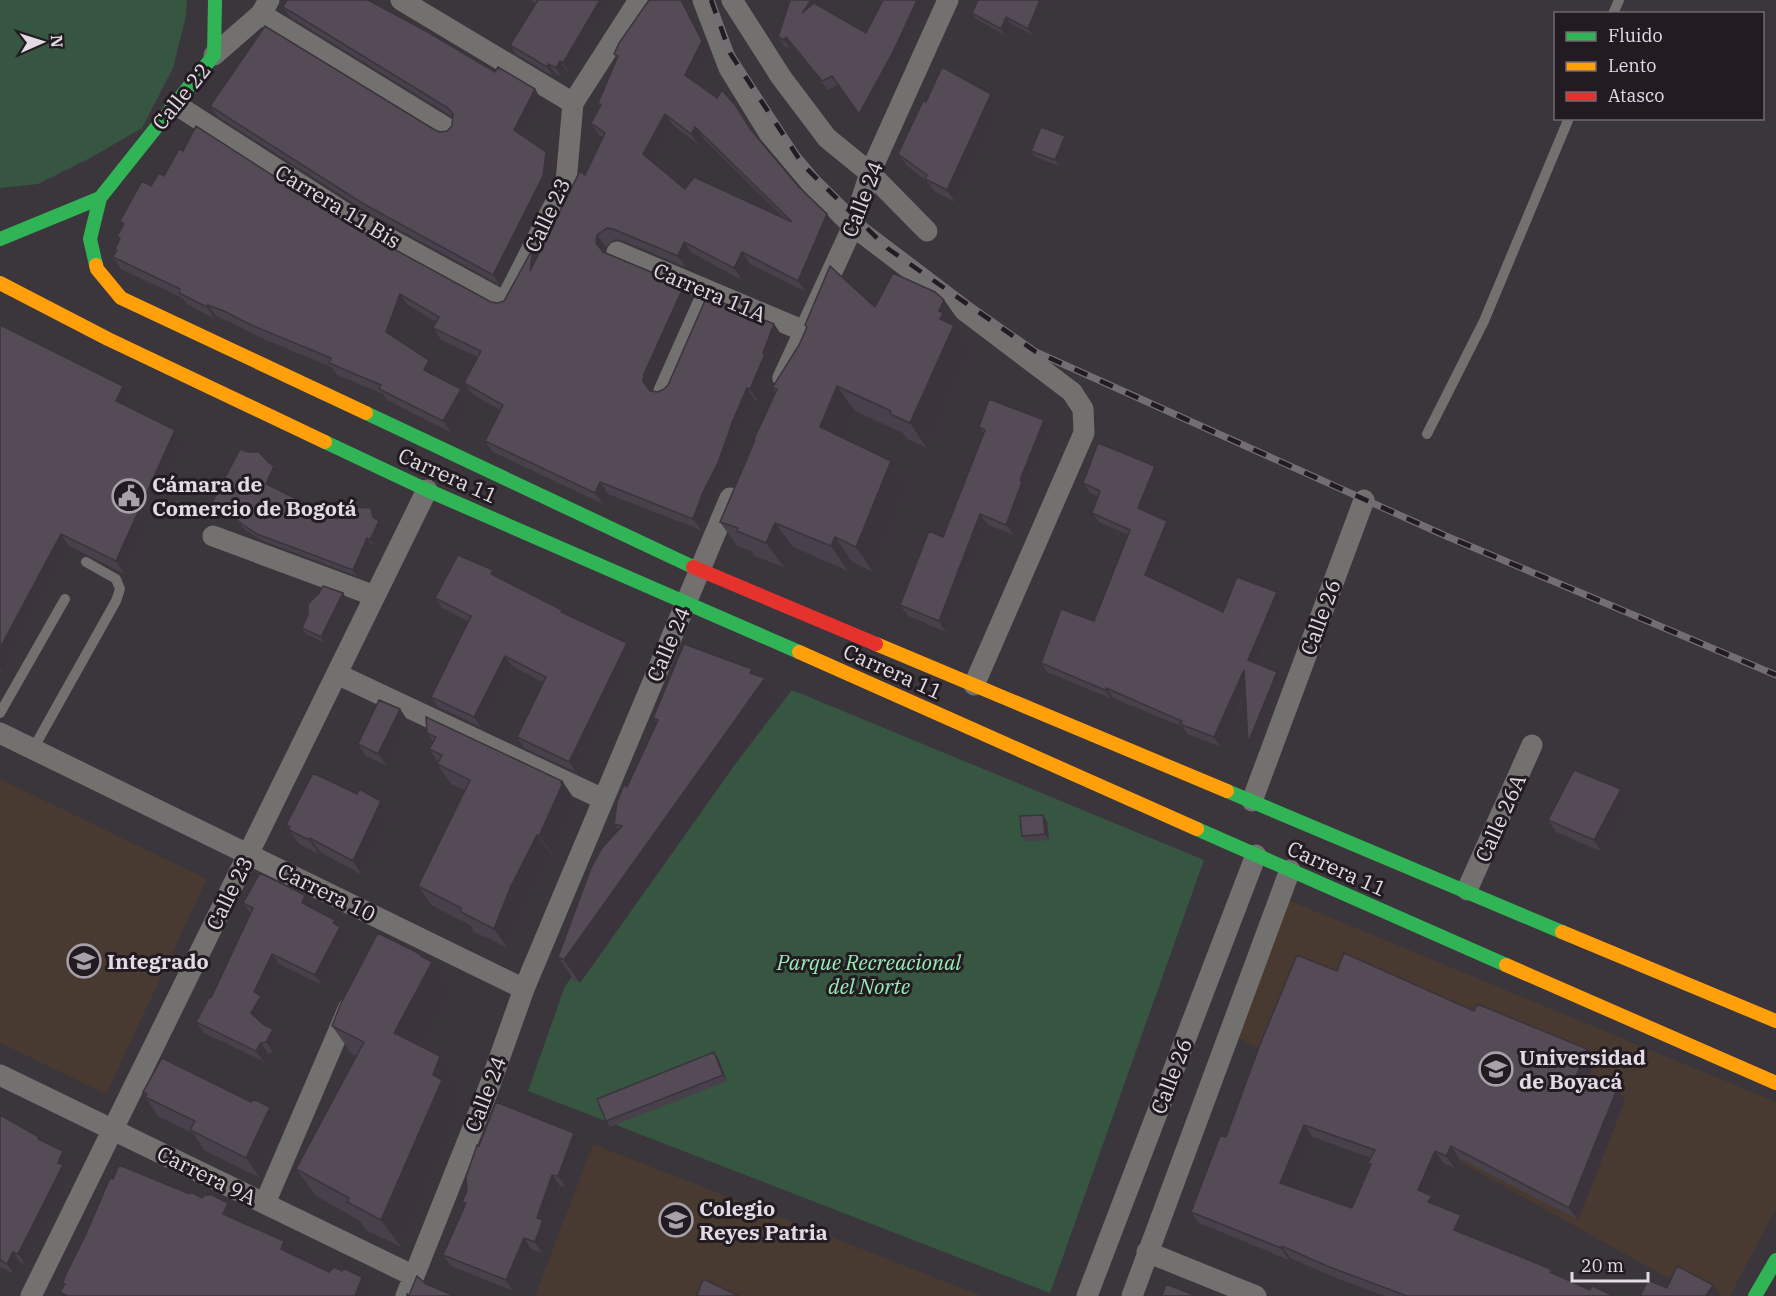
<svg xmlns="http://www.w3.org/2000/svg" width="1776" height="1296" font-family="'IBM Plex Serif',serif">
<rect width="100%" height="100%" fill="#3b353c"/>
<path fill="#483a30" d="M0,779L207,879L106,1094L0,1043Z
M1286,899L1776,1102V1209L1730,1296H1700L1237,1037Z
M593,1144L982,1296H535Z"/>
<path fill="#365641" d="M0,0H187L186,16L173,68L142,128L92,157L38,184L0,188Z
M792,690L1204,860L1050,1293L528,1091L565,986Z"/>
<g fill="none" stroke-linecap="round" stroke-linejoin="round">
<path stroke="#737070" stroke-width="10" d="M1613,14L1619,0
M1427,434L1484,321L1569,118
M0,713L65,599
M33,749L116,601L120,589L116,579L86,562"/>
<path stroke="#737070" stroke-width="21" d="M401,0L573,103
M703,0L729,68L769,133L817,190L853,226L1072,392L1083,409L1084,433L974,685
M732,0L781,77L827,138L870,173L927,231
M261,14L448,129
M214,55L261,14L269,0
M175,104L362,224L505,302L566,182L573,103L639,0
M617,252L804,331
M783,378L853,226L870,173L948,0
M664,391L708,292
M213,536L375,596
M337,674L603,799
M0,733L524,989
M1252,801L1364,500
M1467,890L1532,745
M0,1075L414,1276
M265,1203L349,1007
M1147,1252L1256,1296
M31,1296L427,490
M406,1296L488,1090L524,989L730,498
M1087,1296L1256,855
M1132,1296L1290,870"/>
<path stroke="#30b455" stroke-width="14" d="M0,239L100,198
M96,265L90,239L100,198L214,55L215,0
M366,413L693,567
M325,442L427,490L799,652
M1227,791L1562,932
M1197,829L1506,965
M1755,1296L1776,1260"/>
<path stroke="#ff9f0a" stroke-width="14" d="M96,265L97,269L121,298L366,413
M0,283L108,339L325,442
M876,644L1227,791
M799,652L1197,829
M1562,932L1776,1021
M1506,965L1776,1083"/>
<path stroke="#e5322d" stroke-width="14" d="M693,567L876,644"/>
<defs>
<path id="rail" d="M711,0L730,53L803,165L887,248L1036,352L1446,536L1776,675"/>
</defs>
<use href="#rail" stroke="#726e72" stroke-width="7"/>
<use href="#rail" stroke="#221c22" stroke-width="4.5" stroke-dasharray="14" stroke-linecap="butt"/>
</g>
<path fill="#48404a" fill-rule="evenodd" d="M530,0H612L569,72L566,70L562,77L555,73L553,76L516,54L510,45L536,3Z
M787,0H822L818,6L866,33L882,1L880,0H927L900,59L865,123L838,85L828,90L792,46L790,49L784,46L778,37L790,2Z
M1047,0L1032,35L1010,23L1005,35L976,19L972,13Z
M691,5L688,10L710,53L695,82L717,98L736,106L755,134L799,187L827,214L835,226L806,292L750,264L742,280L692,253L686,267L621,240L615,239L606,247L605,252L668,279L672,286L682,290L690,302L652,386V391L658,392L664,389L774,324L782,336L772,364L773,365L758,401L755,400L740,435L726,474L711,503L701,530L608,494L603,504L493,452L485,441L500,410L472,394L464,383L478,357L441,340L433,328L436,322L408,305L396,338L437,371L435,376L461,389L469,401L452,433L387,400L383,394L337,375L331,367L259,337L234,324L216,316L215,319L187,304L182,298L121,269L113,257L116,251L115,249L119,239L117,236L123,225L120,221L151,186L164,176L348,224L491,302L498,303L504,301L533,248L538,255L585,175L603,138L599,135L591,123L600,107L598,103L617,59L614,54ZM673,125L699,145L704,139L785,219L685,189L653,162Z
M283,7L495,72L535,89L541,99L522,136L546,152L553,162L550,186L500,285L369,213L217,116L210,106L435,130L440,132L447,131L452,126L453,117L290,17Z
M991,94L1000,106L955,202L934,191L928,182L907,166L898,154L926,102Z
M1065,136L1069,142L1060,166L1035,157L1031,151Z
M944,300L961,324L958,331L971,350L927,448L907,439L903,433L855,411L843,438L908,486L873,572L852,562L848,571L793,547L784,567L754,556L751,551L737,546L720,522L755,440L754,439L775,392L772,388L799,345L807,328L805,325L875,307Z
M0,325L132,399L128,407L184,443L125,574L69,546L3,672L0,670Z
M979,427L1051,431L1028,490L1030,492L1014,535L988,525L946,632L908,616L900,605L943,537L984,434Z
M268,462L279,472L272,487L337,519L352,507L375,514L376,519L383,527L374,546L371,544L357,576L261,540L244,529L234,518L216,509L212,503Z
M1155,466L1161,476L1147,512L1167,521L1173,531L1154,579L1223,612L1277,592L1284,601L1257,663L1277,672L1283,681L1254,752L1245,692L1221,747L1187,734L1183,727L1113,698L1112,699L1047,672L1041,663L1094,621L1128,535L1099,522L1092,513L1098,497L1090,493L1083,483Z
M493,570L498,578L565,614L627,643L634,653L576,772L524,748L517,737L544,683L512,666L481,727L438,707L431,697L469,622L442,608L435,598Z
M347,599L325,643L306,634L302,628Z
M752,669L756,675L765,678L780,701L580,983L574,980L558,957L619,830L614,824L627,787L657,723L653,718Z
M400,709L408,721L387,766L366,756L358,744Z
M427,733L562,781L577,803L553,855L551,854L524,907L508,948L474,932L470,925L431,905L418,886L465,790L451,784L437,764L438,762L429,749L433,742Z
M1629,801L1602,852L1556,832L1548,820Z
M391,814L362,875L320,852L319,854L299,844L286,825Z
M1047,821L1049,840L1026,842L1022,836Z
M243,903L312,906L311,908L335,920L347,937L322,985L279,964L263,999L268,1006L259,1021L280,1040L273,1052L268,1054L263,1061L204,1033L196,1022L211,998L251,914Z
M422,955L451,989L421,1046L440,1056L460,1083L454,1097L462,1107L401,1247L366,1230L360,1221L316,1196L296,1169L356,1056L352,1054L332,1026Z
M1337,971L1474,1011L1595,1061L1588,1079L1625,1101L1578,1220L1459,1158L1455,1168L1443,1163L1429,1195L1439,1206L1469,1227L1466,1234L1551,1269L1554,1274L1590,1290L1614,1296H1384L1336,1278L1290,1258L1289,1260L1199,1223L1191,1212L1226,1137ZM1313,1137L1371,1158L1368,1163L1370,1166L1352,1208L1291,1187Z
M714,1052L718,1058L727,1081L610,1127L606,1121Z
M143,1092L284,1127L260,1178L204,1150L193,1133L159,1117L145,1097L146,1095Z
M0,1115L42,1141L71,1161L66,1170L70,1175L25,1264L20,1262L14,1274L0,1267Z
M574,1133L582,1144L566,1187L560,1186L546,1225L550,1231L542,1253L531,1249L513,1291L451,1266L443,1255L465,1205L462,1202L467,1191L479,1146Z"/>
<path fill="#3b343c" d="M600,0H612L569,72L563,63Z
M681,0H692L691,5L688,10L710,53L693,86L685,75Z
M811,0H822L808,22L802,13Z
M917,0H927L900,59L865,123L859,114Z
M1040,0H1047L1032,35L1028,29Z
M1006,17L1010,23L1005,35L1001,29Z
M786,37L792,46L790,49L784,40Z
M560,61L566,70L562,77L556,68Z
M548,64L555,73L553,76L547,67Z
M535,89L541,99L520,140L514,130Z
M991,94L1000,106L955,202L947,190Z
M665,114L673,125L652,166L643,154Z
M695,127L704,139L699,145L691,134Z
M1065,136L1069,142L1060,166L1055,160Z
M546,152L553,162L550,186L500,285L493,275Z
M827,214L835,226L806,292L798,281Z
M597,235L606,247L604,254L596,243Z
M684,242L692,253L686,267L678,256Z
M533,248L541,259L530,271Z
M742,252L750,264L742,280L734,268Z
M682,290L690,302L652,386L651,393L643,381L644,374Z
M400,294L408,305L394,344L386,332Z
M944,300L961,324L958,331L971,350L927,448L910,423L940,319L939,311Z
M208,305L216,316L215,319L207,307Z
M774,324L782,336L772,364L773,365L758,401L750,389Z
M429,360L437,371L432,382L424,370Z
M123,386L132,399L125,414L116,401Z
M837,386L855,411L837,452L820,427Z
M747,388L755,400L740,435L726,474L711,503L701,530L693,519L703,492Z
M461,389L469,401L452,433L443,421Z
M1044,420L1051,431L1028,490L1030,492L1014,535L1006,525L1020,480Z
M175,430L184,443L125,574L116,561Z
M891,461L908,486L873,572L856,547Z
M274,466L279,472L270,490L266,484Z
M1155,466L1161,476L1145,518L1138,508Z
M600,482L608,494L603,504L595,493Z
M371,508L375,514L377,523L373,517Z
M980,514L988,525L946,632L939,621Z
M379,521L383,527L374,546L370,540Z
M1167,521L1173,531L1152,584L1145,575Z
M775,523L793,547L784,567L766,543Z
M61,534L69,546L3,672L0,668V648Z
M835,537L852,562L848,571L831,546Z
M367,538L371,544L357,576L353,570Z
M493,570L500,580L491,574Z
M1277,592L1284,601L1254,669L1248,660Z
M343,593L347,599L325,643L321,637Z
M627,643L634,653L576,772L569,762Z
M505,656L512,666L481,727L474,717Z
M752,669L761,683L765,678L780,701L580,983L564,960Z
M1244,670L1250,679L1221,747L1214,737Z
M1277,672L1283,681L1254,752L1248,743Z
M1106,688L1113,698L1112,699L1105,690Z
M400,709L408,721L387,766L378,754Z
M562,781L577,803L553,855L539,836Z
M1621,789L1629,801L1602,852L1594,840Z
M381,801L391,814L362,875L353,861Z
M1043,815L1047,821L1049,840L1045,834Z
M537,835L551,854L524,907L508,948L494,929L510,888Z
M310,838L320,852L319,854L309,840Z
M305,895L312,906L309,913L302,903Z
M335,920L347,937L322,985L315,975Z
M272,954L279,964L263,999L268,1006L258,1023L251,1013L254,992Z
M422,955L430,966L432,962L451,989L414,1061L394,1033Z
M273,1029L280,1040L273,1052L266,1042Z
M261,1043L268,1054L263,1061L256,1051Z
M1587,1049L1595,1061L1585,1086L1577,1074Z
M714,1052L718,1058L727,1081L723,1075Z
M440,1056L460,1083L454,1097L462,1107L401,1247L381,1220L433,1075Z
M1617,1089L1625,1101L1578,1220L1569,1208Z
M270,1107L284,1127L260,1178L246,1158Z
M1304,1125L1313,1137L1288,1195L1280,1183Z
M574,1133L582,1144L566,1187L558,1176Z
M1451,1146L1459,1158L1455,1168L1446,1156Z
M63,1151L71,1161L66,1170L70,1175L25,1264L18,1254Z
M1435,1151L1443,1163L1426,1202L1418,1190Z
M552,1175L560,1186L546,1225L550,1231L542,1253L535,1242L537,1218Z
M1432,1196L1440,1208L1428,1202Z
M228,1203L238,1217L233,1228L223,1214Z
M1461,1215L1469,1227L1463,1241L1454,1230Z
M524,1238L531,1249L513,1291L506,1280Z
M284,1241L294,1255L281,1249Z
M1282,1246L1290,1258L1289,1260L1281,1248Z
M13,1252L20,1262L14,1274L7,1264Z
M362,1277L371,1291L370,1296H355Z
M1713,1285L1721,1296H1706Z"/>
<path fill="#544b56" stroke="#3b343c" stroke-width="1.5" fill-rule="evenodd" d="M287,0H368L426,31L495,72L498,67L535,89L514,130L546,152L543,176L493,275L362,203L210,106L265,26L435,130L440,132L447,131L452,126L453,114L448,108L283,7Z
M538,0H600L563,63L560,61L556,68L548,64L547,67L510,45Z
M649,0H681L702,41L685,75L717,98L722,90L736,106L751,130L799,187L827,214L798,281L742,252L734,268L684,242L678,256L613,229L607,228L597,235L596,243L603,252L668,279L666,283L682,290L644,374L643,381L650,391L658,392L664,389L668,385L707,296L774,324L763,353L765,354L750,389L747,388L732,423L718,463L703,492L693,519L600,482L595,493L485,441L503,405L464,383L481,351L433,328L439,317L400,294L386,332L429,360L424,370L461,389L443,421L379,389L381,385L329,363L331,358L251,325L226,312L208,305L207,307L179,293L180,289L113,257L117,250L115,249L120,238L117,236L124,224L120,221L142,181L151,186L159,173L164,176L179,149L183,151L196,126L348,224L491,302L498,303L504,301L533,248L530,271L580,171L585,175L605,133L591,123L601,105L598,103L618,56L614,54L619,43ZM665,114L691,134L695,127L792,222L694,177L685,189L643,154Z
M790,0H811L802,13L814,3L866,33L883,0H917L894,50L859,114L832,76L822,81L786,37L784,40L778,37Z
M978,0H1040L1028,29L1006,17L1001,29L972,13Z
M942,67L991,94L947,190L925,179L927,175L898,154L923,101L926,102Z
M1041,127L1065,136L1055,160L1031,151Z
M830,266L875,307L893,273L935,292L944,300L939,311L943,313L940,319L954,325L910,423L890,414L891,411L837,386L820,427L891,461L856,547L835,537L831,546L775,523L766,543L737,531L738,528L720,522L755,440L754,439L777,389L772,388L799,345L807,327L805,325Z
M0,325L123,386L116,401L175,430L116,561L61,534L0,648Z
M989,399L1044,420L1020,480L1022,482L1006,525L980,514L939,621L900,605L929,531L943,537L985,430L979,427Z
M1098,443L1155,466L1138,508L1167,521L1145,575L1223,612L1237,577L1277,592L1248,660L1277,672L1248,743L1244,670L1214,737L1180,724L1182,721L1106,688L1105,690L1041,663L1061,609L1094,621L1130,530L1092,513L1100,491L1083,483Z
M240,449L248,452H259L268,462L274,466L266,484L337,519L345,503L352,507L371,508L373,517L379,521L370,540L367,538L353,570L257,534L239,522L230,512L212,503Z
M458,555L493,570L491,574L562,610L561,612L627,643L569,762L517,737L546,677L505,656L474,717L431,697L471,616L435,598Z
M323,586L343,593L321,637L302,628L308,614V604L319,593Z
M684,644L752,669L750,673L765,678L564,960L558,957L591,868L602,848L622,826L614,824L617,802L624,785L627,787L658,720L653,718Z
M379,700L400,709L378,754L358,744Z
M426,717L562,781L561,783H563L539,836L537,835L510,888L494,929L461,912V908L418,886L470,780L437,764L442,755L429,749L436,737L427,733Z
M1574,770L1621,789L1594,840L1548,820Z
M313,773L357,794L359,789L381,801L353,861L310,838L309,840L289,830L290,827L286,825Z
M1043,815L1045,834L1022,836L1020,816Z
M260,873L305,895L302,903L335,920L333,923L340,927L315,975L272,954L254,992L261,996L251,1013L264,1025L273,1029L266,1042L261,1043L256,1051L196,1022L209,998H211L253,908L243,903Z
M378,933L422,955L421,956L432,962L394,1033L440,1056L433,1075L442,1080L381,1220L347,1202L349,1198L296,1169L364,1042L332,1026L341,1003Z
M1344,953L1474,1011L1477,1004L1587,1049L1577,1074L1617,1089L1569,1208L1451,1146L1446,1156L1435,1151L1418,1190L1432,1196L1428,1202L1461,1215L1454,1230L1551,1269L1550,1272L1590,1290L1592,1286L1614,1296H1407L1327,1266L1282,1246L1281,1248L1191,1212L1220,1136L1226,1137L1261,1042L1297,955L1337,971ZM1304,1125L1375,1150L1368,1163L1371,1164L1352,1208L1280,1183Z
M714,1052L723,1075L606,1121L597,1099Z
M162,1058L251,1102L253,1099L270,1107L246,1158L190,1130L195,1121L145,1097L147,1094L143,1092Z
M496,1102L574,1133L558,1176L552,1175L537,1218L543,1220L535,1242L524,1238L506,1280L443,1255L466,1203L462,1202L467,1191L466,1177L477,1145L479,1146Z
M0,1115L39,1137L38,1139L63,1151L58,1163L63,1165L18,1254L13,1252L7,1264L0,1260Z
M119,1165L190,1194L191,1192L202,1198L204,1195H212L228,1203L223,1214L284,1241L281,1249L329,1272L334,1267L342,1271L343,1268L362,1277L355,1296H68L60,1292L65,1284H62L67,1272L85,1236L110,1178L113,1179Z
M1677,1266L1713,1285L1706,1296H1640L1648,1280L1667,1288Z
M417,1276L426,1284L455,1296H407V1294L409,1295Z
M703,1279L739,1296H697Z
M1166,1284L1196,1296H1162Z"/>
<defs>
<symbol id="civic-ring" viewBox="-11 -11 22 22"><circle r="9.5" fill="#221c22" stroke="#a8a1a9" stroke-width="1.5"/><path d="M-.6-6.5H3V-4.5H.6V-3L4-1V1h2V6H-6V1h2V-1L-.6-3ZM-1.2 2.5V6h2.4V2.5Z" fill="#a8a1a9"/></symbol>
<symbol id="school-ring" viewBox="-11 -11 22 22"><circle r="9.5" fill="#221c22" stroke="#a8a1a9" stroke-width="1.5"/><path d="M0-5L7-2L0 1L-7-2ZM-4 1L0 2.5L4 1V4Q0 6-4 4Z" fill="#a8a1a9"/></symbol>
<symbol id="university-ring" viewBox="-11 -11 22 22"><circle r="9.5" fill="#221c22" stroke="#a8a1a9" stroke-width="1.5"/><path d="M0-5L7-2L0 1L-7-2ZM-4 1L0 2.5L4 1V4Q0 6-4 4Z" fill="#a8a1a9"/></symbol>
</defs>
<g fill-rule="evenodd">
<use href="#civic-ring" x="110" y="477" width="38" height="38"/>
<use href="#school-ring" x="65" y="942" width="38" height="38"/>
<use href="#university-ring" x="1477" y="1050" width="38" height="38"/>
<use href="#school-ring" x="657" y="1201" width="38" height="38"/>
</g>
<g text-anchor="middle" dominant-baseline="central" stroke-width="6" stroke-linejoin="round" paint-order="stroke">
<g font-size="21" fill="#e3dbe3" stroke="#221c22">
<text transform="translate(181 96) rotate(-51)">Calle 22</text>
<text transform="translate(862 199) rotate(-69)">Calle 24</text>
<text transform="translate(338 206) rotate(31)">Carrera 11 Bis</text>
<text transform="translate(547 215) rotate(-65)">Calle 23</text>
<text transform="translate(710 292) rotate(23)">Carrera 11A</text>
<text transform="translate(448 475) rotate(24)">Carrera 11</text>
<text transform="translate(1320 617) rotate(-70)">Calle 26</text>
<text transform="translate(668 644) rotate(-67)">Calle 24</text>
<text transform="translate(893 671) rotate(24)">Carrera 11</text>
<text transform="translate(1500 818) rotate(-66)">Calle 26A</text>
<text transform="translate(1337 868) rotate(24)">Carrera 11</text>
<text transform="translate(327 892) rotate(26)">Carrera 10</text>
<text transform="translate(229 893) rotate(-64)">Calle 23</text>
<text transform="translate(1171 1076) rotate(-69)">Calle 26</text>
<text transform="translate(485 1094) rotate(-69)">Calle 24</text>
<text transform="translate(207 1175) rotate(26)">Carrera 9A</text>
</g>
<g font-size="21" font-weight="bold" fill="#e3dbe3" stroke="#221c22" text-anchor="start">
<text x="152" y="484">Cámara de<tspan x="152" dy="24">Comercio de Bogotá</tspan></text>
<text x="107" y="961">Integrado</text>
<text x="1519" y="1057">Universidad<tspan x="1519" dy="24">de Boyacá</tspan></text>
<text x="699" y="1208">Colegio<tspan x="699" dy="24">Reyes Patria</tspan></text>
</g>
<g font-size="21" font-style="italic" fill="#99ebb5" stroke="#221c22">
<text x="869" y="962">Parque Recreacional<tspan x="869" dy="24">del Norte</tspan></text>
</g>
</g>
<rect x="1554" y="12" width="210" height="108" fill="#221c22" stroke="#6f686f" stroke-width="1.5"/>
<rect x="1566" y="32" width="30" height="9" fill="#30b455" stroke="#6f686f" stroke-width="1.5"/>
<text x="1608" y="42" font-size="18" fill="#e3dbe3">Fluido</text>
<rect x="1566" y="62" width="30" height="9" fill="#ff9f0a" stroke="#6f686f" stroke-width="1.5"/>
<text x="1608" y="72" font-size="18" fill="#e3dbe3">Lento</text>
<rect x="1566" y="92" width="30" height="9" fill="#e5322d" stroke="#6f686f" stroke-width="1.5"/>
<text x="1608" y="102" font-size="18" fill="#e3dbe3">Atasco</text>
<g transform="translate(42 42) rotate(87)" stroke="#221c22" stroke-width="4.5" paint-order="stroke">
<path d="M0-4.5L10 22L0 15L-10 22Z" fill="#e3dbe3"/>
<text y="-9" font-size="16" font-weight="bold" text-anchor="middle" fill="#e3dbe3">N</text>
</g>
<path d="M1572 1272v9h76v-9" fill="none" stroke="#e3dbe3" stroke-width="3"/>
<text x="1581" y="1272" font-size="18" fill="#e3dbe3" stroke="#221c22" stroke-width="4.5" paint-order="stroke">20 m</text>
</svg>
